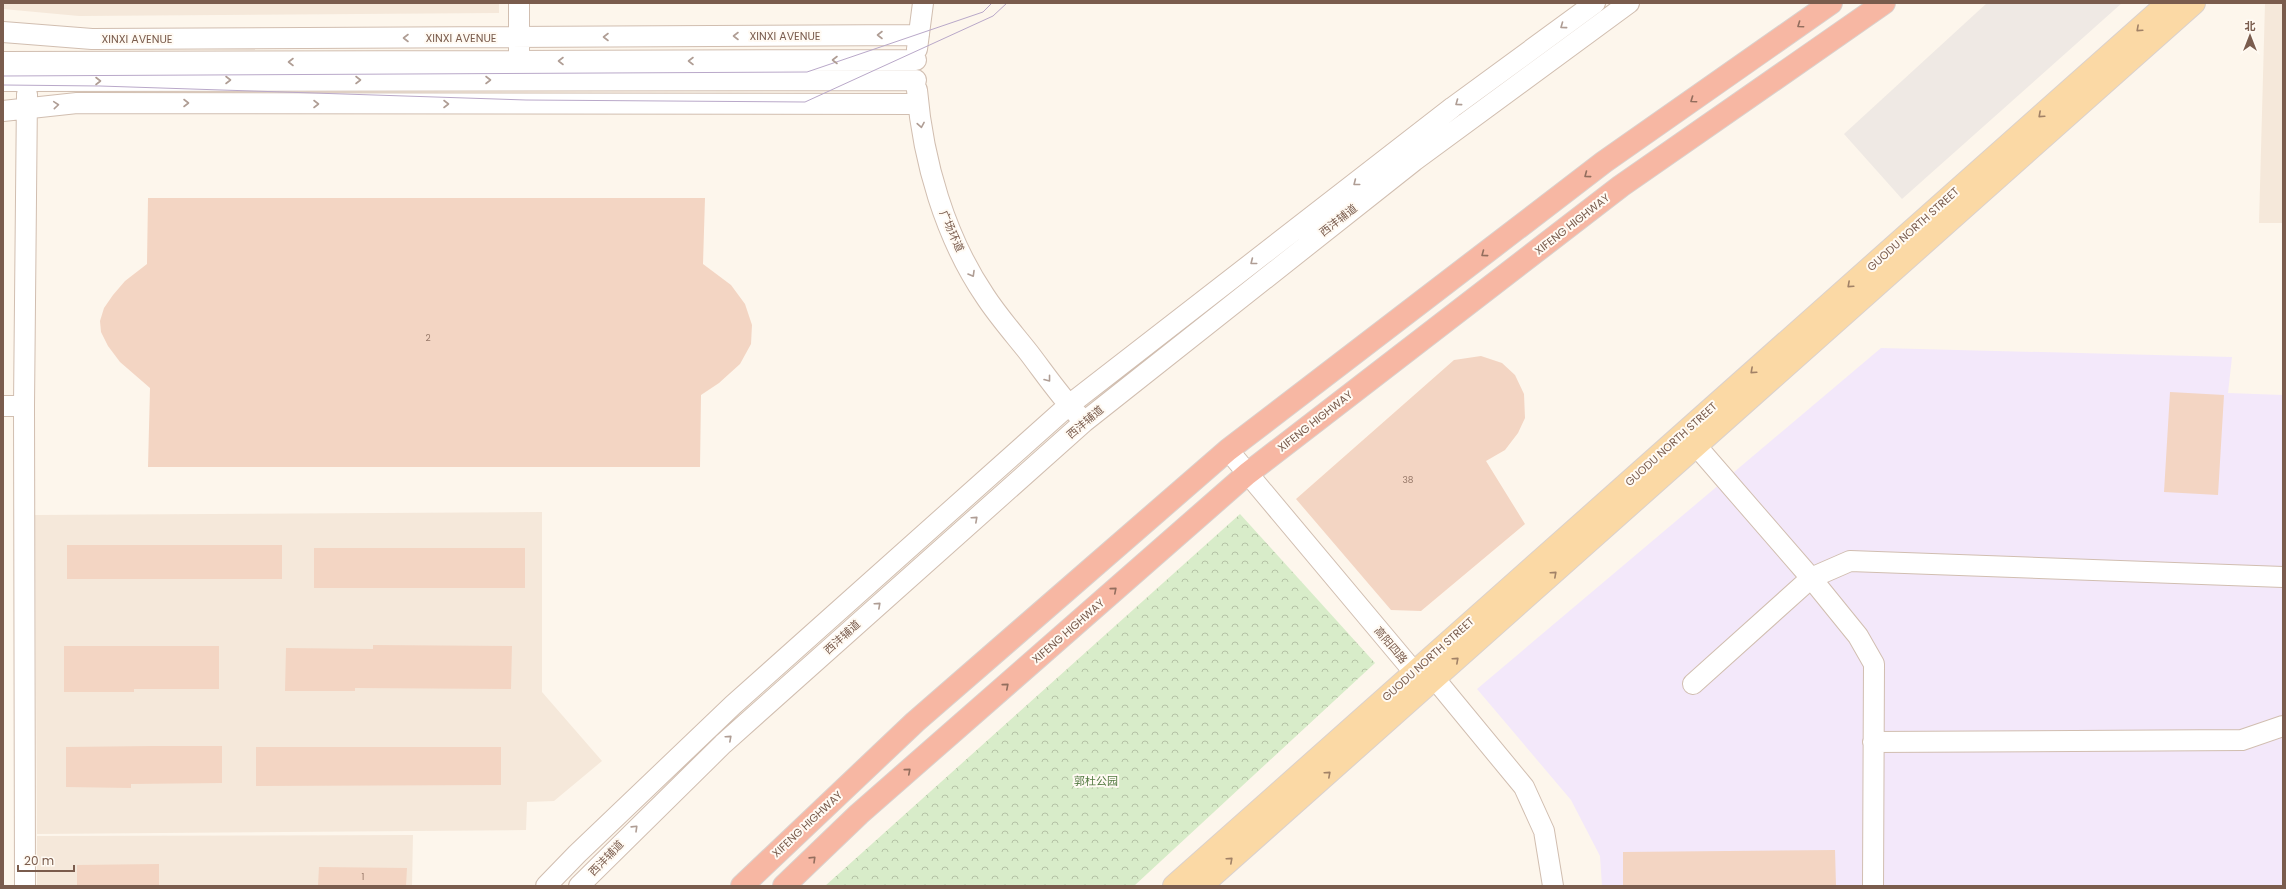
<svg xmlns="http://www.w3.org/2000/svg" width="2286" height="889" font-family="Poppins,'Noto Sans SC',sans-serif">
<defs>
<pattern id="park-crowns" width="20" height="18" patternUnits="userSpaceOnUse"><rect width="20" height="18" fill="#d8ecc9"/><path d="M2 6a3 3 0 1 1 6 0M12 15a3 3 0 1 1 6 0" fill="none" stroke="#b4c2a5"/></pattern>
</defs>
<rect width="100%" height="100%" fill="#fdf6ec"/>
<path fill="#f5e8da" d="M3,3H499V13L79,16L3,9Z
M2265,3H2283V223H2259Z
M542,512V692L602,761L554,801L527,802L526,830L37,834L35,515Z
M413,835L412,886H37V836Z"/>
<path fill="#efe9e4" d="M1987,3H2122L1902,199L1844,134Z"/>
<path fill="#f3e8fa" d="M1881,348L2232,357L2228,393L2283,395V886H1602L1600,856L1571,800L1477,689Z"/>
<path fill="url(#park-crowns)" d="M1240,514L1375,663L1134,886H825Z"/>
<path fill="#f3d5c3" d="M148,198H705L703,264L731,285L745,304L752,325L751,344L740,364L719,383L701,395L700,467H148L150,388L120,362L108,346L101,332L100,321L104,308L113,295L125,281L147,264Z
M1481,356L1502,363L1515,375L1524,394L1525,418L1518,433L1505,450L1486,461L1525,524L1421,611L1391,610L1296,499L1454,360Z
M2170,392L2224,395L2218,495L2164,492Z
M67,545H282V579H67Z
M314,548H525V588H314Z
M373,645L512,646L511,689L355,688V691H285L286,648L373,649Z
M64,646H219V689H134V692H64Z
M152,746H222V783L131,784V788L66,787V747Z
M256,747H501V785L256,786Z
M1835,850L1836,886H1623V852Z
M159,864V886H77V865Z
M319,867L407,868L406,886H318Z"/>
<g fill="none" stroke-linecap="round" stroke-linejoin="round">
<defs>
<path id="minor" d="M3,32L92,39L919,35
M917,49L923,3
M519,51V3
M3,62L916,60
M3,81L916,80
M917,90C923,161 945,237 985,296C998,316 1014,334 1029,353C1045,374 1060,396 1078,415
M3,111L77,103L918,104
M3,406H24
M1686,434L1811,578L1858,636L1874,664L1873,886
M1228,450L1414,672L1435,679L1524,787L1544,831L1553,886
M1693,684L1811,578L1850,561L2283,577
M1873,742L2242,740L2283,726
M25,886L24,406L27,94
M546,886L577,854L733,705L1069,405L1453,107L1595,3
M579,886L723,744L1084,422L1414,161L1629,3"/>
<path id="major" d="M1174,886L2168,3
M1201,886L2194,3"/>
<path id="highway" d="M742,886L915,722L1228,450L1604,162L1831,3
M784,886L859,814L1247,474L1621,186L1884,3"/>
</defs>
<use href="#minor" stroke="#d1beb0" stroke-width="22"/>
<use href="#major" stroke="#dad1cd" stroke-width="24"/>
<use href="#highway" stroke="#dad1cd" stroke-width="24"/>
<use href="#minor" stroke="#fff" stroke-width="20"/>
<use href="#major" stroke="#fbd9a5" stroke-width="22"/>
<use href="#highway" stroke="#f7b7a3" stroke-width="22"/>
<path stroke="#b9a8c9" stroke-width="1" d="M3,76L807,72L983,12L992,3
M3,85L100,86L526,100L805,102L993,16L1007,3"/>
</g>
<defs><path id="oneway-chevron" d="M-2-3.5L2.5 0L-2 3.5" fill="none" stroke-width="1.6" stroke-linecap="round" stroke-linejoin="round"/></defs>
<g stroke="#936e5e">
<use href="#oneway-chevron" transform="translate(1800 25) rotate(145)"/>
<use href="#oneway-chevron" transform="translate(1693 100) rotate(145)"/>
<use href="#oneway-chevron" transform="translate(1587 175) rotate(143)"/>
<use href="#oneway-chevron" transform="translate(1484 254) rotate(143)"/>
<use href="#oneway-chevron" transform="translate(1114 590) rotate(-41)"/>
<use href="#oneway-chevron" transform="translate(1006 686) rotate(-41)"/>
<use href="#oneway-chevron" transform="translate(908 771) rotate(-41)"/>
<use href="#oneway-chevron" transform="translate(813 859) rotate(-44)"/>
</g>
<g stroke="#af9d94">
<use href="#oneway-chevron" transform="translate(1563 26) rotate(144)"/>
<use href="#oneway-chevron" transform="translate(880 35) rotate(180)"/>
<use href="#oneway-chevron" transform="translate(736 36) rotate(180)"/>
<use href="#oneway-chevron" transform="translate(606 37) rotate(180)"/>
<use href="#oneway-chevron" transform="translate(406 38) rotate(180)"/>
<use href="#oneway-chevron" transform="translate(835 60) rotate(180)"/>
<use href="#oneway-chevron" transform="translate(561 61) rotate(180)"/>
<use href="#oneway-chevron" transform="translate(691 61) rotate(180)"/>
<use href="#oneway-chevron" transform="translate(291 62) rotate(180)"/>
<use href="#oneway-chevron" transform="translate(228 80)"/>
<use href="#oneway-chevron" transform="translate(358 80)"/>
<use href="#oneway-chevron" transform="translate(488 80)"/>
<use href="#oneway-chevron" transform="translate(98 81)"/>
<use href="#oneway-chevron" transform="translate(186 103)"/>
<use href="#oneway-chevron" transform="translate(1458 103) rotate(144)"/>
<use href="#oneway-chevron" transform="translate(316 104)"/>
<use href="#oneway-chevron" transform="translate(446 104)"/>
<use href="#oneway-chevron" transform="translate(56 105) rotate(-5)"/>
<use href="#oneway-chevron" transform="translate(921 125) rotate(80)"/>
<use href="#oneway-chevron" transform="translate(1356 183) rotate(142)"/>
<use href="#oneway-chevron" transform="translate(1253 262) rotate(142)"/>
<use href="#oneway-chevron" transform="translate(972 274) rotate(60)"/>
<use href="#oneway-chevron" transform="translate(1048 379) rotate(52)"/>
<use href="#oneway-chevron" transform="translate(975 519) rotate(-42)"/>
<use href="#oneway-chevron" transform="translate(878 605) rotate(-42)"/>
<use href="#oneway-chevron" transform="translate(729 738) rotate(-42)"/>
<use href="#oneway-chevron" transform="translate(635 828) rotate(-44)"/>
</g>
<g stroke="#a18267">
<use href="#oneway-chevron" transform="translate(2139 29) rotate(138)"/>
<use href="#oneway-chevron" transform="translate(2041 115) rotate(138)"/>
<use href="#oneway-chevron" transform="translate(1850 285) rotate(138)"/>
<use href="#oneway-chevron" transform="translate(1753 371) rotate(138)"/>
<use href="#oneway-chevron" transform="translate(1554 574) rotate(-42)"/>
<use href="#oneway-chevron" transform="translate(1456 660) rotate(-42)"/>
<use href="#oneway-chevron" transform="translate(1328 774) rotate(-42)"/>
<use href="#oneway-chevron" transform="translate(1230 860) rotate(-42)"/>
</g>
<g text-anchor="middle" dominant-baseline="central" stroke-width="4" stroke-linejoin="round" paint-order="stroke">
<g font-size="9" fill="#987a6a">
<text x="428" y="338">2</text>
<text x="1408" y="480">38</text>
<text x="363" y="877">1</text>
</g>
<g font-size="11" fill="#7a5c4d" stroke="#fffaf3">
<text x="785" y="36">XINXI AVENUE</text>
<text x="461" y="38">XINXI AVENUE</text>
<text x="137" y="39">XINXI AVENUE</text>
<text transform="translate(1338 220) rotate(-38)">西沣辅道</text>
<text transform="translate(1572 224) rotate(-38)">XIFENG HIGHWAY</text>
<text transform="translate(1913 229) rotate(-42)">GUODU NORTH STREET</text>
<text transform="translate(952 231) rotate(66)">广场环道</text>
<text transform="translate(1315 421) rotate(-38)">XIFENG HIGHWAY</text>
<text transform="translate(1085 422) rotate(-40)">西沣辅道</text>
<text transform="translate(1671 444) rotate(-42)">GUODU NORTH STREET</text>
<text transform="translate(1068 631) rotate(-41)">XIFENG HIGHWAY</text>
<text transform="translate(842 637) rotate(-42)">西沣辅道</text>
<text transform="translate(1391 645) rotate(50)">高阳四路</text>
<text transform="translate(1428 659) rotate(-42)">GUODU NORTH STREET</text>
<text transform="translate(807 824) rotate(-43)">XIFENG HIGHWAY</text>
<text transform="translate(606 858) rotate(-46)">西沣辅道</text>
</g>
<g font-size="11" fill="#537a41" stroke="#fffaf3">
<text x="1096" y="781">郭杜公园</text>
</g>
</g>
<rect width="2286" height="889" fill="none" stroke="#7a5c4d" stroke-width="8"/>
<g transform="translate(2250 36)" stroke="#fffaf3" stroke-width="3" paint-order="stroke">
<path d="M0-3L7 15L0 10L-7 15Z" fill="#7a5c4d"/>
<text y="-6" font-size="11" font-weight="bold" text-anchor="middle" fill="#7a5c4d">北</text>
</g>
<path d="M18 865v6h56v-6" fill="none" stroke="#7a5c4d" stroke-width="2"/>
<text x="24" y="865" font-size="12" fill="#7a5c4d" stroke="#fffaf3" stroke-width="3" paint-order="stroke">20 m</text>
</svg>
